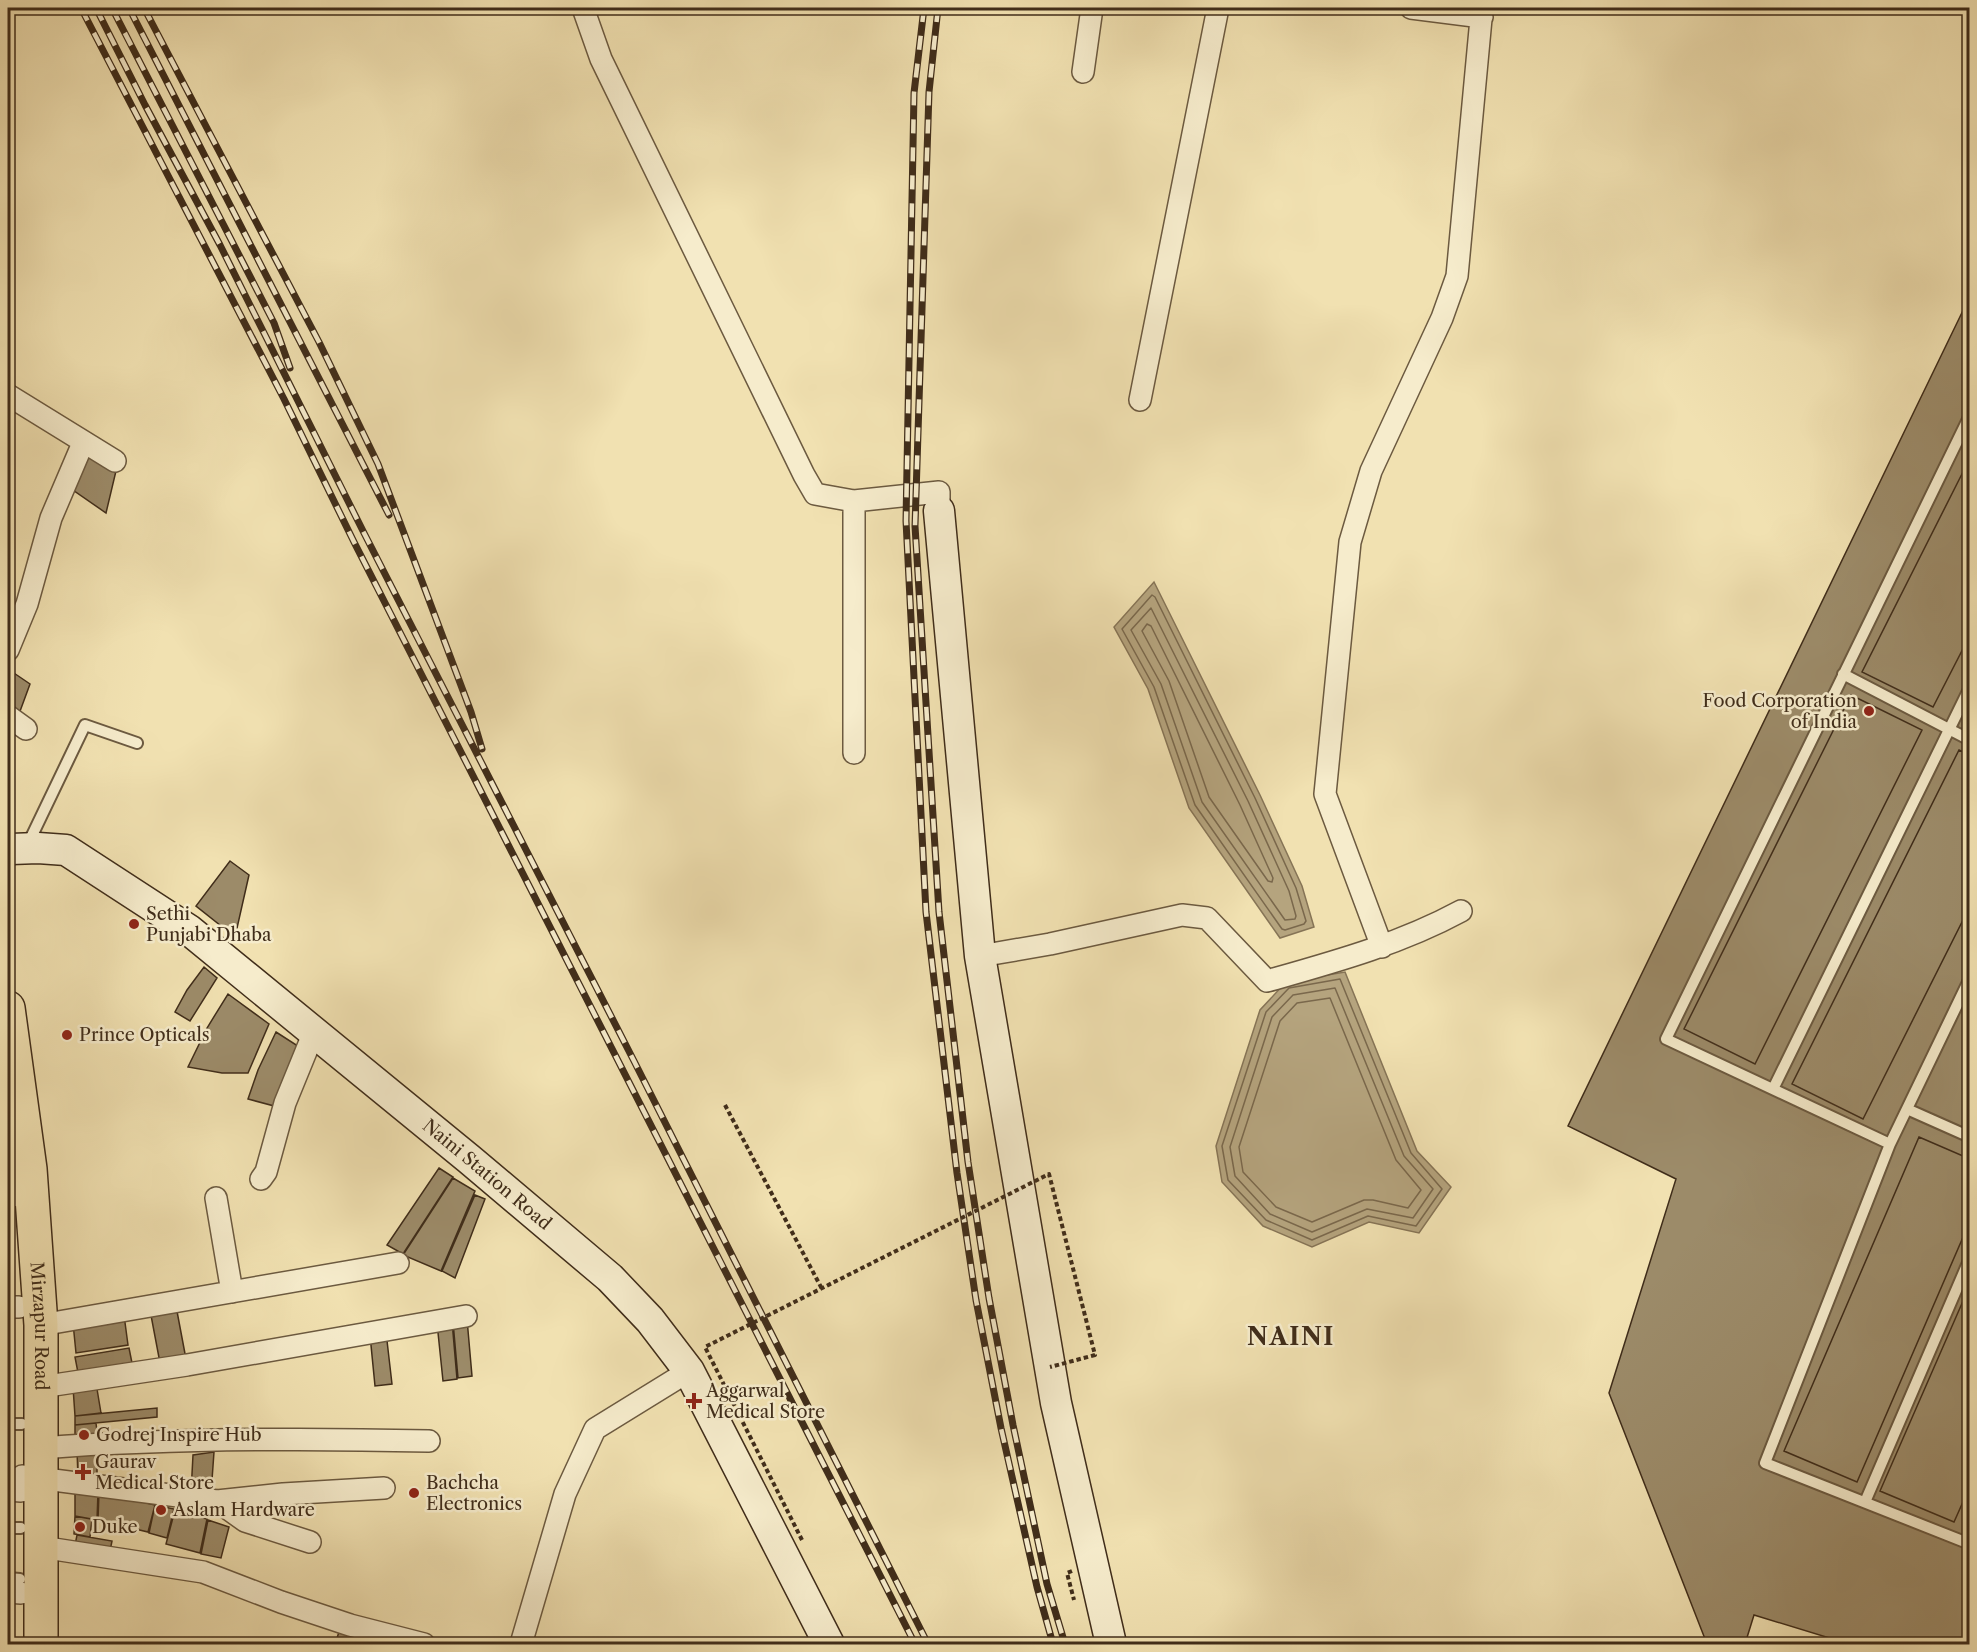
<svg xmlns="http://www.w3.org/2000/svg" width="1977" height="1652" font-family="'Libre Caslon Text',serif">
<rect width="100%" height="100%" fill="#f1e1b1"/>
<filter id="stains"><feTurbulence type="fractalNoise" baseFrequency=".00333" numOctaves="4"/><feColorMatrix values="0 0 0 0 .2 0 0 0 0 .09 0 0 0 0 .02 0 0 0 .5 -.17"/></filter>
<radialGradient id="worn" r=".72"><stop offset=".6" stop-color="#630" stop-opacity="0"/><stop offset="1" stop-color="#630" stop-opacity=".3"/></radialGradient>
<path fill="#b5a47e" stroke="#867456" stroke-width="1.5" d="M1154,582L1260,795L1302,886L1314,927L1280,938L1189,808L1148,689L1114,627Z
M1345,972L1417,1151L1451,1187L1419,1233L1369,1222L1312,1247L1263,1226L1222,1182L1216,1146L1260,1010L1286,982Z"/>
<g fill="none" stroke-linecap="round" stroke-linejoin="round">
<path stroke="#7a684c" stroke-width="1.5" d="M1152,595L1155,597L1255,798L1296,888L1306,921L1304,924L1285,930L1282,929L1195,805L1154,687L1122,629Z
M1151,608L1248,801L1289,891L1296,916L1295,919L1285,920L1202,802L1161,684L1131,630Z
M1147,624L1151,626L1240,805L1273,878L1272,882L1268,881L1209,797L1169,681L1142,631Z
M1340,979L1411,1153L1442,1189L1416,1226L1368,1216L1312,1240L1266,1220L1228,1180L1222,1146L1266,1012L1289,988Z
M1335,988L1404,1156L1433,1189L1413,1218L1367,1209L1312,1232L1270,1214L1235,1176L1230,1147L1272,1017L1293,995Z
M1330,998L1396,1160L1421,1190L1408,1208L1373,1200H1364L1312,1222L1276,1207L1243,1172L1239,1147L1280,1021L1297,1003Z"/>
</g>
<path fill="#9c8b69" stroke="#402d1a" stroke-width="1.5" d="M1970,296V1644H1849L1754,1615L1745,1644H1707L1609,1393L1676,1179L1568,1126Z
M87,456L116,471L106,513L70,488Z
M1970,458V635L1933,707L1862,672Z
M8,669L30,684L19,714L8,708Z
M1851,695L1922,730L1755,1064L1684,1029Z
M1959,750L1970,755V906L1863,1119L1792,1084Z
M230,861L249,875L235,937L196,906Z
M204,967L217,978L190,1021L175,1012L187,990Z
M228,994L269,1024L248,1073H222L188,1067L207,1028Z
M276,1032L301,1048L278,1107L248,1099L258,1070Z
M1919,1137L1970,1159V1221L1857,1482L1784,1451Z
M439,1168L453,1177L403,1254L387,1245Z
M453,1178L475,1191L441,1271L403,1255Z
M475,1195L485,1199L455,1278L442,1271Z
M1970,1285V1486L1954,1522L1880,1491Z
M176,1306L186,1359L160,1363L150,1310Z
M124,1315L128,1345L76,1353L73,1323Z
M467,1319L472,1376L458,1378L453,1322Z
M452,1321L457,1379L443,1381L437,1323Z
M386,1332L392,1384L375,1386L370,1335Z
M129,1348L133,1368L79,1378L75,1357Z
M96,1383L101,1413L75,1416L73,1387Z
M157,1408V1417L75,1425V1416Z
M96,1423L98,1441L75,1443V1425Z
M97,1448V1480L78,1478L77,1450Z
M214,1452L211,1494L191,1493L193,1455Z
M75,1488L98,1492L97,1520L75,1516Z
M99,1492L155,1505L148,1532L98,1520Z
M155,1505L174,1509L167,1538L149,1533Z
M175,1510L207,1519L200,1553L166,1544Z
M75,1516L92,1519L90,1537L74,1534Z
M208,1520L229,1527L221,1558L201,1554Z
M77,1535L112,1541L109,1556L74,1550Z
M340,1629L387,1644H335Z"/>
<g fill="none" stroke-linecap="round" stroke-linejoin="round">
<defs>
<path id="lane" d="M1970,415L1666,1039L1890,1144L1765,1463L1970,1544
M1843,674L1970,740
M27,846L85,725L137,743
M1773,1089L1970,687
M1907,1109L1970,1137
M1890,1144L1970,978
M8,1424H22
M1865,1502L1970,1258
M8,1528H21
M8,1578L20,1579"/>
<path id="street" d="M583,8L601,59L804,475L815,494L854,501
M1411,8L1482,17
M1083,72L1092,8
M8,395L115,461
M1140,400L1218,8
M8,650L27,604L51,518L83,443
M8,716L26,729
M854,753V501L939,492V511
M1382,947L1325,794L1350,542L1371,471L1442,318L1457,276L1482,8
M980,956L1050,944L1182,915L1207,918L1267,981C1334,962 1400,944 1461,911
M261,1179L266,1172L285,1103L314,1032
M8,1196H12
M216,1198L232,1292
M8,1307H19
M41,1325L398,1263
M41,1387L187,1365L466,1316
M41,1448C170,1438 300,1438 429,1441
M22,1476L217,1501L283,1494L384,1488
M8,1490L21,1491
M217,1501L245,1521L310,1542
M41,1547L203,1572L281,1602L350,1625L424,1644
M8,1592L21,1593
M521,1644L565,1494L595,1429L689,1371"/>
<g id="secondary">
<path d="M939,511L980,956L1056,1403L1111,1644"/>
<path id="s1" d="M8,851L11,849L38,848L66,850L189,930L469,1159L610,1278L650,1320L689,1371L829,1644"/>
</g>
<g id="highway">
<path id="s2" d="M8,1008L30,1169L41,1325V1644"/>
</g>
</defs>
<use href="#lane" stroke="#6c5a40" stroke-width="14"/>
<use href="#street" stroke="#6c5a40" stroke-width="24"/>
<use href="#secondary" stroke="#402d1a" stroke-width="33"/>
<use href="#highway" stroke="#402d1a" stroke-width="36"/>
<path stroke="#402d1a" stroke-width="4" stroke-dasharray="4.5 3" stroke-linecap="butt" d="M725,1105L822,1289
M1072,1571L1067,1573L1074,1600"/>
<use href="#lane" stroke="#f6eccc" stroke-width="10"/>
<use href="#street" stroke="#f6eccc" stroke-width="21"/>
<use href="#secondary" stroke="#f6eccc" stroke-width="30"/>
<use href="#highway" stroke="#f1e1b1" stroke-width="33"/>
<defs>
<path id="rail" d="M81,8L284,399L354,542L915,1644
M96,8L145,105L220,245L364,533L634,1061L928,1644
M112,8L274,323L290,368
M129,8L389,515
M144,8L319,342L378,464L471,712L482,749
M924,8L914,93L906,521L926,912L957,1173L976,1300L1001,1428L1037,1587L1053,1644
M938,8L929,92L915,526L939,912L968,1162L989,1298L1013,1425L1047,1584L1065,1644"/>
</defs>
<use href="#rail" stroke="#402d1a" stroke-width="7"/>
<use href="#rail" stroke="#f6eccc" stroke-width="4.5" stroke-dasharray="14" stroke-linecap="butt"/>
<path stroke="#402d1a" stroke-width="4" stroke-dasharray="4.5 3" stroke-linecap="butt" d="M802,1540L705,1347L1049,1174L1095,1355L1050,1367"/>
</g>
<g fill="#8f2418" stroke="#f6eccc" stroke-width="2">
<circle cx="1869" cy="711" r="6"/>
<circle cx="134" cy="924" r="6"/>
<circle cx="67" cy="1035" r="6"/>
<path d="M691 1392h6v6h6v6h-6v6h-6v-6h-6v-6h6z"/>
<circle cx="84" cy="1435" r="6"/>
<path d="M80 1463h6v6h6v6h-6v6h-6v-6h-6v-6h6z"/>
<circle cx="414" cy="1493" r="6"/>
<circle cx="161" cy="1510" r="6"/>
<circle cx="80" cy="1527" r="6"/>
</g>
<g text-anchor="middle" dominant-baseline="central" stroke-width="5" stroke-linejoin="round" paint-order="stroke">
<g font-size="18" fill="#402d1a" stroke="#f6eccc" text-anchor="start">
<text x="1857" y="701" text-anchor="end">Food Corporation<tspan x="1857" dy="21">of India</tspan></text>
<text x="146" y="914">Sethi<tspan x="146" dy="21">Punjabi Dhaba</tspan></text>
<text x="79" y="1035">Prince Opticals</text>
<text x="706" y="1391">Aggarwal<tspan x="706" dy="21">Medical Store</tspan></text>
<text x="96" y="1435">Godrej Inspire Hub</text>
<text x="95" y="1462">Gaurav<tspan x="95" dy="21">Medical Store</tspan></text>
<text x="426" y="1483">Bachcha<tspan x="426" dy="21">Electronics</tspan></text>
<text x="173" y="1510">Aslam Hardware</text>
<text x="92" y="1527">Duke</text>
</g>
<g font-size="18" fill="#402d1a" stroke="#f6eccc">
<text stroke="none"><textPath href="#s1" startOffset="591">Naini Station Road</textPath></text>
<text stroke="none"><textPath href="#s2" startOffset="320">Mirzapur Road</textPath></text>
</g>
<g font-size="24" font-weight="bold" letter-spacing="1.5" fill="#402d1a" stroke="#f6eccc">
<text x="1291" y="1336">NAINI</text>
</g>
</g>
<rect width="1977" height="1652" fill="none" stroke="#f1e1b1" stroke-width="30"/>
<rect x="9" y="9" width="1959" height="1634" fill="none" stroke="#402d1a" stroke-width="3"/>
<rect x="15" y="15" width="1947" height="1622" fill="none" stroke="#402d1a" stroke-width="1.5"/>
<rect width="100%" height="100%" filter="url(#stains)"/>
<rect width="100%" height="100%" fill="url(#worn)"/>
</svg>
